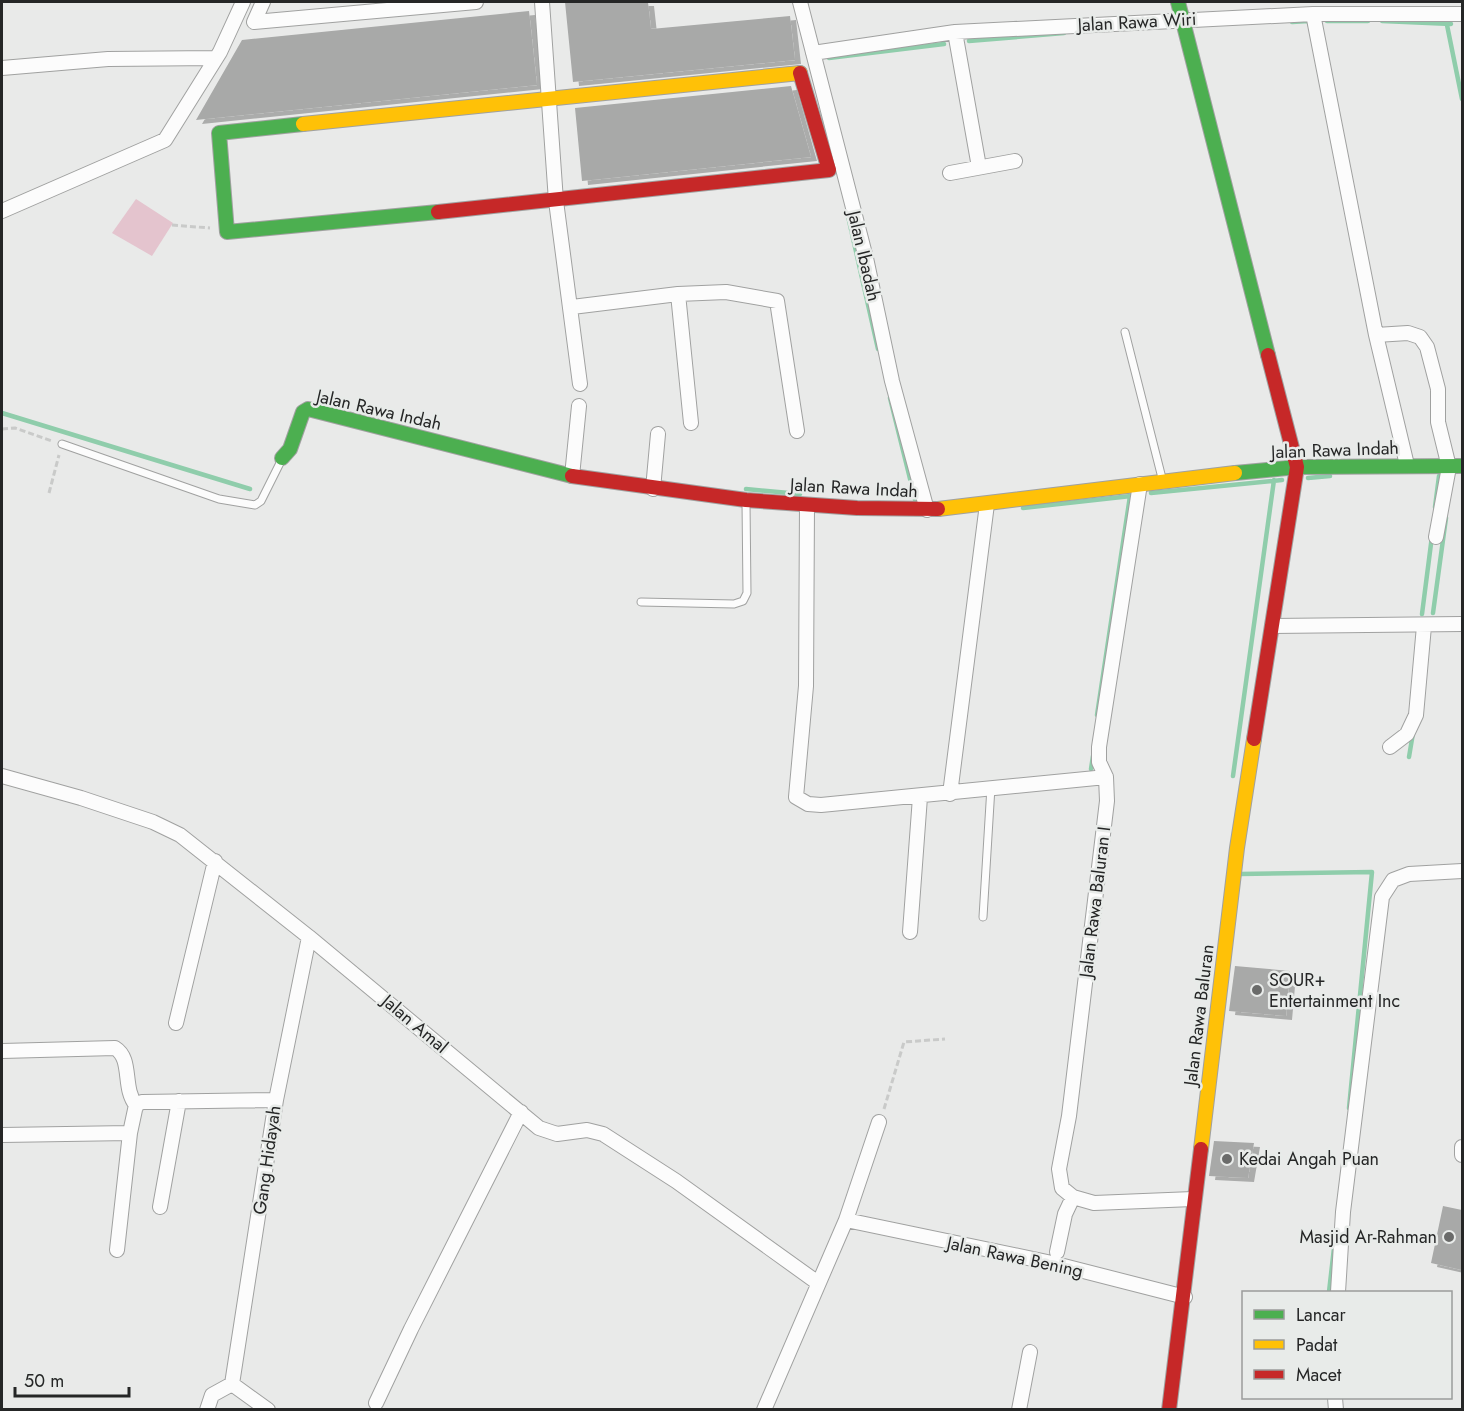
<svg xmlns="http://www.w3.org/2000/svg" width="1464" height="1411" font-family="Jost,sans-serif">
<defs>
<filter id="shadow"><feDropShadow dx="6" dy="4" stdDeviation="0" flood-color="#0004"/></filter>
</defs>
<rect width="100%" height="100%" fill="#e9eae9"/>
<path fill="#e4c4ce" d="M136,199L173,223L152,256L112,233Z"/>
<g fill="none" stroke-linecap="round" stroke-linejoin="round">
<path stroke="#8fcdab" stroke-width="4.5" d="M1327,21H1368
M1382,21L1451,24
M1292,22L1309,21L1310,26
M1447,25L1462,99
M969,41L1064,33
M829,58L944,44
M848,216L878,349
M890,398L916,503H913
M2,413L250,489
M1308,478L1330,476
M746,489L800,494
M1151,493L1282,480
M1435,507L1439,476
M1023,508L1131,496
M1433,613L1446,518
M1422,614L1432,536
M1097,715L1130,496
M1409,757L1413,733
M1091,769L1093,756
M1233,776L1274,480
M1240,874L1372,872L1349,1108
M1329,1292L1335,1239"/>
</g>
<path fill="#a8a9a8" filter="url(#shadow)" d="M565,2H648L651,29L790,16L795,60L573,82Z
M529,11L537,85L196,120L242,40Z
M791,86L811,157L582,181L575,108Z
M1235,966L1290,971L1286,1016L1229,1011Z
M1214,1141L1254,1143L1248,1178L1209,1176Z
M1443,1206L1462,1210V1270L1431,1263Z"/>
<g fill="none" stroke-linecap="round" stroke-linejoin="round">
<defs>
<path id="lane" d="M1125,332L1162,478
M62,444L219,499L255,505L261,501L281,461
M641,602L734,604L743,601L747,593L746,502
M983,917L991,787"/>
<path id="street" d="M263,2L254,22L476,2
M542,2L556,201L580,384
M800,2L866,258L892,381L927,510
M1313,14L1376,335L1407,465
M955,32L979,167
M813,53L955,32L1313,14H1462
M2,68L108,59L216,58
M950,173L1015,161
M2,211L165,140L220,52L243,2
M678,294L691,423
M572,307L678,294L726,292L777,301L797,431
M1376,335L1408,333L1420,337L1427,347L1438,389V422L1449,467L1436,537
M572,476L579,406
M1140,484L1099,747V762L1106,777L1107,801L1069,1116L1059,1169L1062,1188L1073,1197L1094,1203L1193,1199
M653,489L658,434
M807,505L806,686L796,797L808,804L821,805L1106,777
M1272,626L1462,624
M1390,747L1407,734L1416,715L1424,626
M2,776L81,798L153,822L180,835L309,937L539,1128L557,1134L587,1130L603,1134L676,1181L818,1283
M950,794L987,504
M910,932L920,797
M176,1023L215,861
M2,1051L115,1048C133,1059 122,1088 136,1105
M2,1135L130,1133L136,1105L142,1102L276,1100
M1462,1147V1155
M160,1207L179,1101
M846,1220L1052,1263L1185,1297
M117,1250L130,1133
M1057,1252L1065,1214L1073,1197
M1338,1292L1343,1212L1382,897L1393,880L1409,874L1462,871
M232,1384L268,1410
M1335,1398L1336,1410
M376,1403L411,1329L521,1112
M207,1410L212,1395L232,1384L276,1100L309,937
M764,1410L846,1220L879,1122
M1019,1410L1030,1352"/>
<path id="fast" d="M1178,2L1268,355
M303,124L219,133L227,232L438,212
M282,458L290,449L303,412L308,409L572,476
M1235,473L1297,467L1462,466"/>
<path id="slow" d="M303,124L800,73
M938,509L1235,473
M1201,1149L1237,848L1254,739"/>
<path id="jam" d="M438,212L829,170L800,73
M572,476L746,500L857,508L938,509
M1254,739L1297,467L1268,355
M1169,1410L1201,1149"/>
</defs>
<use href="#lane" stroke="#a0a1a0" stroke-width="9"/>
<use href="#street" stroke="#a0a1a0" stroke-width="16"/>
<use href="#fast" stroke="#a0a1a0" stroke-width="16"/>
<use href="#slow" stroke="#a0a1a0" stroke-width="16"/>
<use href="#jam" stroke="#a0a1a0" stroke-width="16"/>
<path stroke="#c9cac9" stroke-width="3" stroke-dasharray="6 3" stroke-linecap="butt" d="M172,225L210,228
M2,429L15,428L52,441
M49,493L59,455
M884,1109L904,1042L945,1039"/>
<use href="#lane" stroke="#fcfcfc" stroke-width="7"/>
<use href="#street" stroke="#fcfcfc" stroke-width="14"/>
<use href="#fast" stroke="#4caf50" stroke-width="14"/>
<use href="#slow" stroke="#ffc107" stroke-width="14"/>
<use href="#jam" stroke="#c62828" stroke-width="14"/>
</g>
<g fill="#6a6b6a" stroke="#e8ebe9" stroke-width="2">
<circle cx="1257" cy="990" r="6"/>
<circle cx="1227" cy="1159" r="6"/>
<circle cx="1449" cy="1237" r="6"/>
</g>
<g text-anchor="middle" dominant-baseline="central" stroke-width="5" stroke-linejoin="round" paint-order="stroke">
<g font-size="18" fill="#252626" stroke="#e8ebe9">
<text transform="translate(1137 22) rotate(-3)">Jalan Rawa Wiri</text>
<text transform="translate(864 256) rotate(77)">Jalan Ibadah</text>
<text transform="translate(379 410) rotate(13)">Jalan Rawa Indah</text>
<text transform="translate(1335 450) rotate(-2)">Jalan Rawa Indah</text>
<text transform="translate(854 488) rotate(3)">Jalan Rawa Indah</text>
<text transform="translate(1095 902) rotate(-83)">Jalan Rawa Baluran I</text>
<text transform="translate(1199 1015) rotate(-83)">Jalan Rawa Baluran</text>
<text transform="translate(415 1024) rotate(40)">Jalan Amal</text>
<text transform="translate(267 1160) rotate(-82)">Gang Hidayah</text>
<text transform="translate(1015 1257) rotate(12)">Jalan Rawa Bening</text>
</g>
<g font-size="18" fill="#252626" stroke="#e8ebe9" text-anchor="start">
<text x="1269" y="980">SOUR+<tspan x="1269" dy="21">Entertainment Inc</tspan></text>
<text x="1239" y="1159">Kedai Angah Puan</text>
<text x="1437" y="1237" text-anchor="end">Masjid Ar-Rahman</text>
</g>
</g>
<rect width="1464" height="1411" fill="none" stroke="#252626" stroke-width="6"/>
<rect x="1242" y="1291" width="210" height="108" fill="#e8ebe9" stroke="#9a9c9b" stroke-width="1.5"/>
<rect x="1254" y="1310" width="30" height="9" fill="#4caf50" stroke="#9a9c9b" stroke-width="1.5"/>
<text x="1296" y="1321" font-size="18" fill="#252626">Lancar</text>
<rect x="1254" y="1340" width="30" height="9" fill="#ffc107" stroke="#9a9c9b" stroke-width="1.5"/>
<text x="1296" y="1351" font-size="18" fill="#252626">Padat</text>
<rect x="1254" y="1370" width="30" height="9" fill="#c62828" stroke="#9a9c9b" stroke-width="1.5"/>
<text x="1296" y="1381" font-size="18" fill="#252626">Macet</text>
<path d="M15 1387v9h114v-9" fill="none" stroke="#252626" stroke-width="3"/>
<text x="24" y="1387" font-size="18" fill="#252626" stroke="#e8ebe9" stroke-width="4.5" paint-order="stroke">50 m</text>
</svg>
